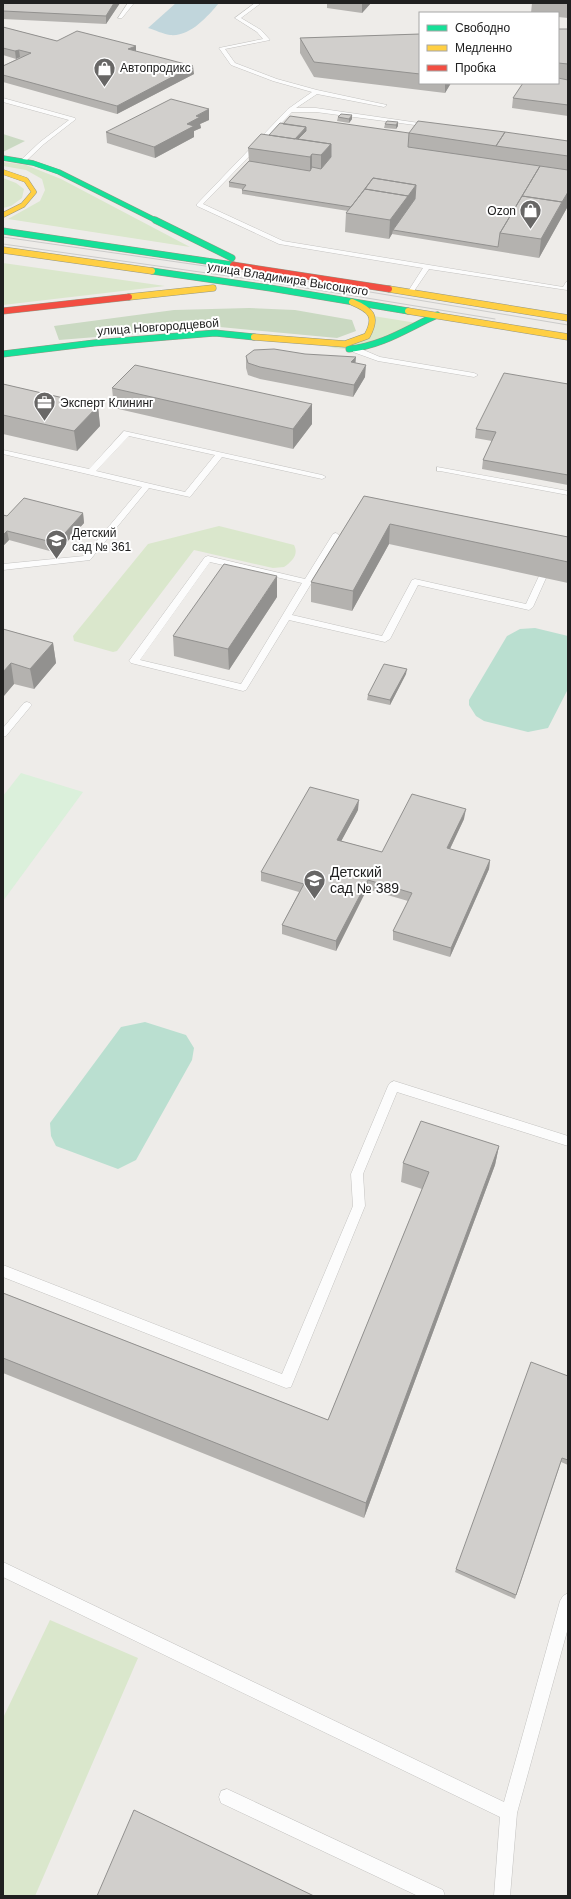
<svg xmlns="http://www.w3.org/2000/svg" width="571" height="1899" font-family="Arial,sans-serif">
<rect width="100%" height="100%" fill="#eeece9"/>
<path fill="#dae7cc" d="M3,162L26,165L61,179L190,247L8,219L40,201L45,190L42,179L26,170L3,166Z
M3,178L16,183L24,189L22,198L11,206L3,208Z
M3,263L165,286L3,305Z
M373,316L417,323L356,350L335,348L315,343L362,339Z
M219,526L294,545C299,555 292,561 284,567L273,568L194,550L117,651L113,652L74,641L73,636L148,544Z
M50,1620L138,1658L35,1896H3V1718Z"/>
<path fill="#cad9c2" d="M3,134L25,141L3,152Z
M249,308L295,310L352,320L356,331L337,338L220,327L59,340L54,326L174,310Z"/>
<path fill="#dbf0db" d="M21,773L83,792L3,901V796Z"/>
<path fill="#badfd0" d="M535,628L568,636V689L548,728L528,732L484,721L476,716L469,705V700L507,636L520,629Z
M145,1022L186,1035L194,1048L192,1060L136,1160L118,1169L56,1146L51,1136L50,1123L121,1027Z"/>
<path fill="#c1d6dc" d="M176,3H219C207,17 190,37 170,35C163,34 155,30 148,28Z"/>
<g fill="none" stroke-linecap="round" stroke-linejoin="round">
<defs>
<path id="lane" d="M128,3H134L122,18H118Z
M255,3H261L241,18L261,30L270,40L225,49L235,63L277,79L317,90L387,105L384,107L317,94L296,108H316L433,125L430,127L316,112H292L203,204L283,241L563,287L566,282L568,281L567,290L429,269L412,294L410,295L407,293L423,268L279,244L197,206V204L288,109L312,92L273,81L231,65L219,48L263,39L257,32L235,18Z
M3,98L75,118L76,119L44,144L25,162H21V160L40,142L69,120L3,102Z
M353,348H359L380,357L474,373L478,375L474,377L378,361L353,352Z
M124,431L322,475L326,477L322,479L222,457L190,497L149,488L90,560L3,570V564L84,556L142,487L3,454V450L89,469ZM129,436L215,455L185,492L96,471Z
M437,467L568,491V495L440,471H437Z
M336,533L340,536L292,615L382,636L412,580L415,579L526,604L539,576L542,575L546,578L533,607L529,610L418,585L390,639L385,642L289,620L246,690L243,691L131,663L129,661L205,557L208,556L305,579L333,534ZM210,562L302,583L241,684L140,660Z
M27,702L30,703L32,705L30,707L6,736L3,737V728L24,703Z
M394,1081L568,1136V1146L397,1092L363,1174L365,1206L291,1387L286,1388L3,1277V1265L282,1374L353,1206L351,1174L388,1086L390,1083Z
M3,1562L504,1802L560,1601L563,1596L568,1593V1628L517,1813L510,1896H494L500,1817L3,1577Z
M227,1789L443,1890L445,1896H418L221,1803L219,1797L221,1791Z"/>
<path id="fast-far1" d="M3,158L33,163L59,172L157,221"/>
<path id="fast" d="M155,220L232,258
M3,231L233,265
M152,271L270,288L408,311
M349,349C382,346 408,328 437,315
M3,354L94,343L215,333L254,337"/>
<path id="slow-far1" d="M3,172L26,180L34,192L23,205L3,215"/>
<path id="slow" d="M3,250L152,271
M389,289L568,318
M129,297L213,288
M408,311L568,337
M254,337L345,344L367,336C378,316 371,310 352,302"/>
<path id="jam" d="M233,265L389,289
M3,311L129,297"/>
</defs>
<use href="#lane" stroke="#c4c3c1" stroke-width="1"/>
<use href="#fast-far1" stroke="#949683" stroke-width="5.5"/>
<use href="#fast" stroke="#949683" stroke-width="7"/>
<use href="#slow-far1" stroke="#949683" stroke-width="5.5"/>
<use href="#slow" stroke="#949683" stroke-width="7"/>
<use href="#jam" stroke="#949683" stroke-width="7"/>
<use href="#lane" fill="#fcfcfc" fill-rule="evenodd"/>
<use href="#fast-far1" stroke="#16e098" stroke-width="4.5"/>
<use href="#fast" stroke="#16e098" stroke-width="6"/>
<use href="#slow-far1" stroke="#ffcf43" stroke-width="4.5"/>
<use href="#slow" stroke="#ffcf43" stroke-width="6"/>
<use href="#jam" stroke="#f24e42" stroke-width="6"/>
<path stroke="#cbcbca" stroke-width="1" d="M3,237L268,275L568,325
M3,244L263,281L495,319"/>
</g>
<path fill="#b4b2af" d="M3,3H120L106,24L3,19Z
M327,3H371L362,13L327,8Z
M532,3H568V18L558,17V13H531Z
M3,27L57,41L136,52L194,74L117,114L3,82V66L21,57L16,59L3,55Z
M558,29H568V116L512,108L513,98L558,83Z
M420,34V83H451L445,93L314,77L300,53V38Z
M352,115V119L349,123L337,121L338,117Z
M209,120L200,124L201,128L194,131V137L155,158L107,143L106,132Z
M398,122V126L396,129L384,128L385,124Z
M409,133L568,141V206L539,258L392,234L389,239L345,232L346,213L348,211L242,194V189L229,187V182L249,161L248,148L269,135Z
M246,356L355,363L365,377L353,397L260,379L248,375L246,368Z
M3,384L98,406L100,426L77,451L3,434Z
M568,384V485L482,469L483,460L492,441L475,438L476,429Z
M112,388L312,404V424L293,449L114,408Z
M364,496L568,537V583L389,544L352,611L311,602V582Z
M83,513L84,523L57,553L9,540L3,546V515L7,516Z
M277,597L229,670L174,656L173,636Z
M3,629L53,643L56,663L34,689L14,684L3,697Z
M406,674L390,705L367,700L368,695Z
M358,810L341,841L382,852L464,819L450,849L490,860L489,869L450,957L393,940V931L408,901L367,889L336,951L282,934V925L299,892L261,881V872Z
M499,1146L495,1165L364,1518L3,1373V1293L328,1420L422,1189L401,1182L403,1163Z
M568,1376V1465L561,1462L515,1599L455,1572L456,1569Z"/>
<path fill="#92918f" d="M114,3H120L106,24V16Z
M362,3H371L362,13Z
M136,46V53L128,49Z
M19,50L20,57L16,59L15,51Z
M193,66L194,74L117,114V106Z
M445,83H451L445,93Z
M209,109V120L200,124L201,128L194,131V137L155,158L154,147L187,124L196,116Z
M352,115V119L349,123V119Z
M398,122V126L396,129V125Z
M306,127V135L288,147Z
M331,144V162L321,173V155Z
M312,154V172L310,175V157Z
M416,185L415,203L393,230L392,234L389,239L390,220Z
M568,192V206L539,258L541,239Z
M356,357L355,369L351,362Z
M366,365L365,377L353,397L354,385Z
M312,404V424L293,449V429Z
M98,406L100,426L77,451L74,431Z
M83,513L84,523L57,553L56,543Z
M390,524L389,544L352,611L353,591Z
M7,531L9,540L3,546V535Z
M277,576V597L229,670L228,649Z
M53,643L56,663L34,689L30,669Z
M11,663L14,684L3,697V672Z
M407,669L406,674L390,705V700Z
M359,800L358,810L337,849V840Z
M466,809L464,819L446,857L447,848Z
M490,860L489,869L450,957L451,948Z
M368,880L367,889L336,951V941Z
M499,1146L495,1165L364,1518L366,1503Z"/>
<path fill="#d1cfcc" stroke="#92918f" d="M3,3H114L106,16L3,11Z
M3,27L57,41L77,31L136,46L128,49L193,66L117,106L3,75V66L31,53L19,50L15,51L3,48Z
M558,29H568V64L558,63Z
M420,34V74L314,62L300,38Z
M558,78L568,80V105L513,98L523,83H558Z
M171,99L209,109L196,116L200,117L187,124L194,126L154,147L106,132Z
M341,114L352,115L349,119L338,117Z
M290,116L409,133L408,147L540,166L500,233L498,247L393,230L415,199L416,185L373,178L351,207L242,190L246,185L229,182L249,161L310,171L312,167L321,169L331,157V144L298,139L306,131V127L283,124Z
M387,121L398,122L396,125L385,124Z
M418,121L505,132L496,146L409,133Z
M280,123L306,127L295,139L269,135Z
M505,132L568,141V156L496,146Z
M261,134L331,144L321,155L312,154L310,157L248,148Z
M540,166L568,170V192L562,202L522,196Z
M373,178L416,185L408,196L365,189Z
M365,189L408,196L390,220L346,213Z
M522,196L562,202L541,239L500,233Z
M274,349L305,354L356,357L351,362L366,365L354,385L260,367L248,363L246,356L254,350Z
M135,365L312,404L293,429L112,388Z
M504,373L568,384V475L483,460L496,432L476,429Z
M3,384L98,406L74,431L3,415Z
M364,496L568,537V562L390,524L353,591L311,582Z
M24,498L83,513L56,543L7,531L3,535V515L7,516Z
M224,564L277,576L228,649L173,636Z
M3,629L53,643L30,669L11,663L3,672Z
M384,664L407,669L390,700L368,695Z
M310,787L359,800L337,840L382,852L412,794L466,809L447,848L490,860L451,948L393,931L412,893L368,880L336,941L282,925L304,884L261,872Z
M421,1121L499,1146L366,1503L3,1358V1293L328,1420L429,1172L403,1163Z
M531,1362L568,1376V1460L562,1458L516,1595L456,1569Z
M134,1810L314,1896H97Z"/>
<defs>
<symbol id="shop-pin" viewBox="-11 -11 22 30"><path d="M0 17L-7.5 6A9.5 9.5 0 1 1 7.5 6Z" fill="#686766" stroke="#fff"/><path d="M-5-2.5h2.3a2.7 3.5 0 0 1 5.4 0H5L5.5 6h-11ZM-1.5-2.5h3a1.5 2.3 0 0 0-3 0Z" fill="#fff"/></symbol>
<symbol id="office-pin" viewBox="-11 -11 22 30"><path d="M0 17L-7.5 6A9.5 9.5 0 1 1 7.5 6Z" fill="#686766" stroke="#fff"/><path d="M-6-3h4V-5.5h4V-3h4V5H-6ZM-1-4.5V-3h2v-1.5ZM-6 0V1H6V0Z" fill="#fff"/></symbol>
<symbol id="school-pin" viewBox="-11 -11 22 30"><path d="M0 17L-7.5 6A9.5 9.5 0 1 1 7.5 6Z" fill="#686766" stroke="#fff"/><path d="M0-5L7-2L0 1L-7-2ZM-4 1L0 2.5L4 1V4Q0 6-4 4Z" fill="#fff"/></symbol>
</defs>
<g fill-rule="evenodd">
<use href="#shop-pin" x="92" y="56" width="25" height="34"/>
<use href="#shop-pin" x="518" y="198" width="25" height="34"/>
<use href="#office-pin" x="32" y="390" width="25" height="34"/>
<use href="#school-pin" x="44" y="528" width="25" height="34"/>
<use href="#school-pin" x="302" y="868" width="25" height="34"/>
</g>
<g text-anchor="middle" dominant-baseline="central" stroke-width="4" stroke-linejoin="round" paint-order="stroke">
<g font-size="12" fill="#202020" stroke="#fff" text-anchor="start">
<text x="120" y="68">Автопродикс</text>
<text x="516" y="211" text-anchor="end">Ozon</text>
<text x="60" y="403">Эксперт Клининг</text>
<text x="72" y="533">Детский<tspan x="72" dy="14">сад № 361</tspan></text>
</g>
<g font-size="12" fill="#202020" stroke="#fff">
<text transform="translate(288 279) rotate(9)">улица Владимира Высоцкого</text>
<text transform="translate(158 327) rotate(-4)">улица Новгородцевой</text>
</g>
<g font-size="14" fill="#202020" stroke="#fff" text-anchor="start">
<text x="330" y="872">Детский<tspan x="330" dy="16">сад № 389</tspan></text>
</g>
</g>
<rect width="571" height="1899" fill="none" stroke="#202020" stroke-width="8"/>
<rect x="419" y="12" width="140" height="72" fill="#ffffff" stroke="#a6a6a6"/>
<rect x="427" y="25" width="20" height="6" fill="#16e098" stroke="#a6a6a6"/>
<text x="455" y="32" font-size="12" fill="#202020">Свободно</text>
<rect x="427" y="45" width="20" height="6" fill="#ffcf43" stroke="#a6a6a6"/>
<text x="455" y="52" font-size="12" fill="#202020">Медленно</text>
<rect x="427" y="65" width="20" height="6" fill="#f24e42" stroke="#a6a6a6"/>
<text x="455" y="72" font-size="12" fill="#202020">Пробка</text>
</svg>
